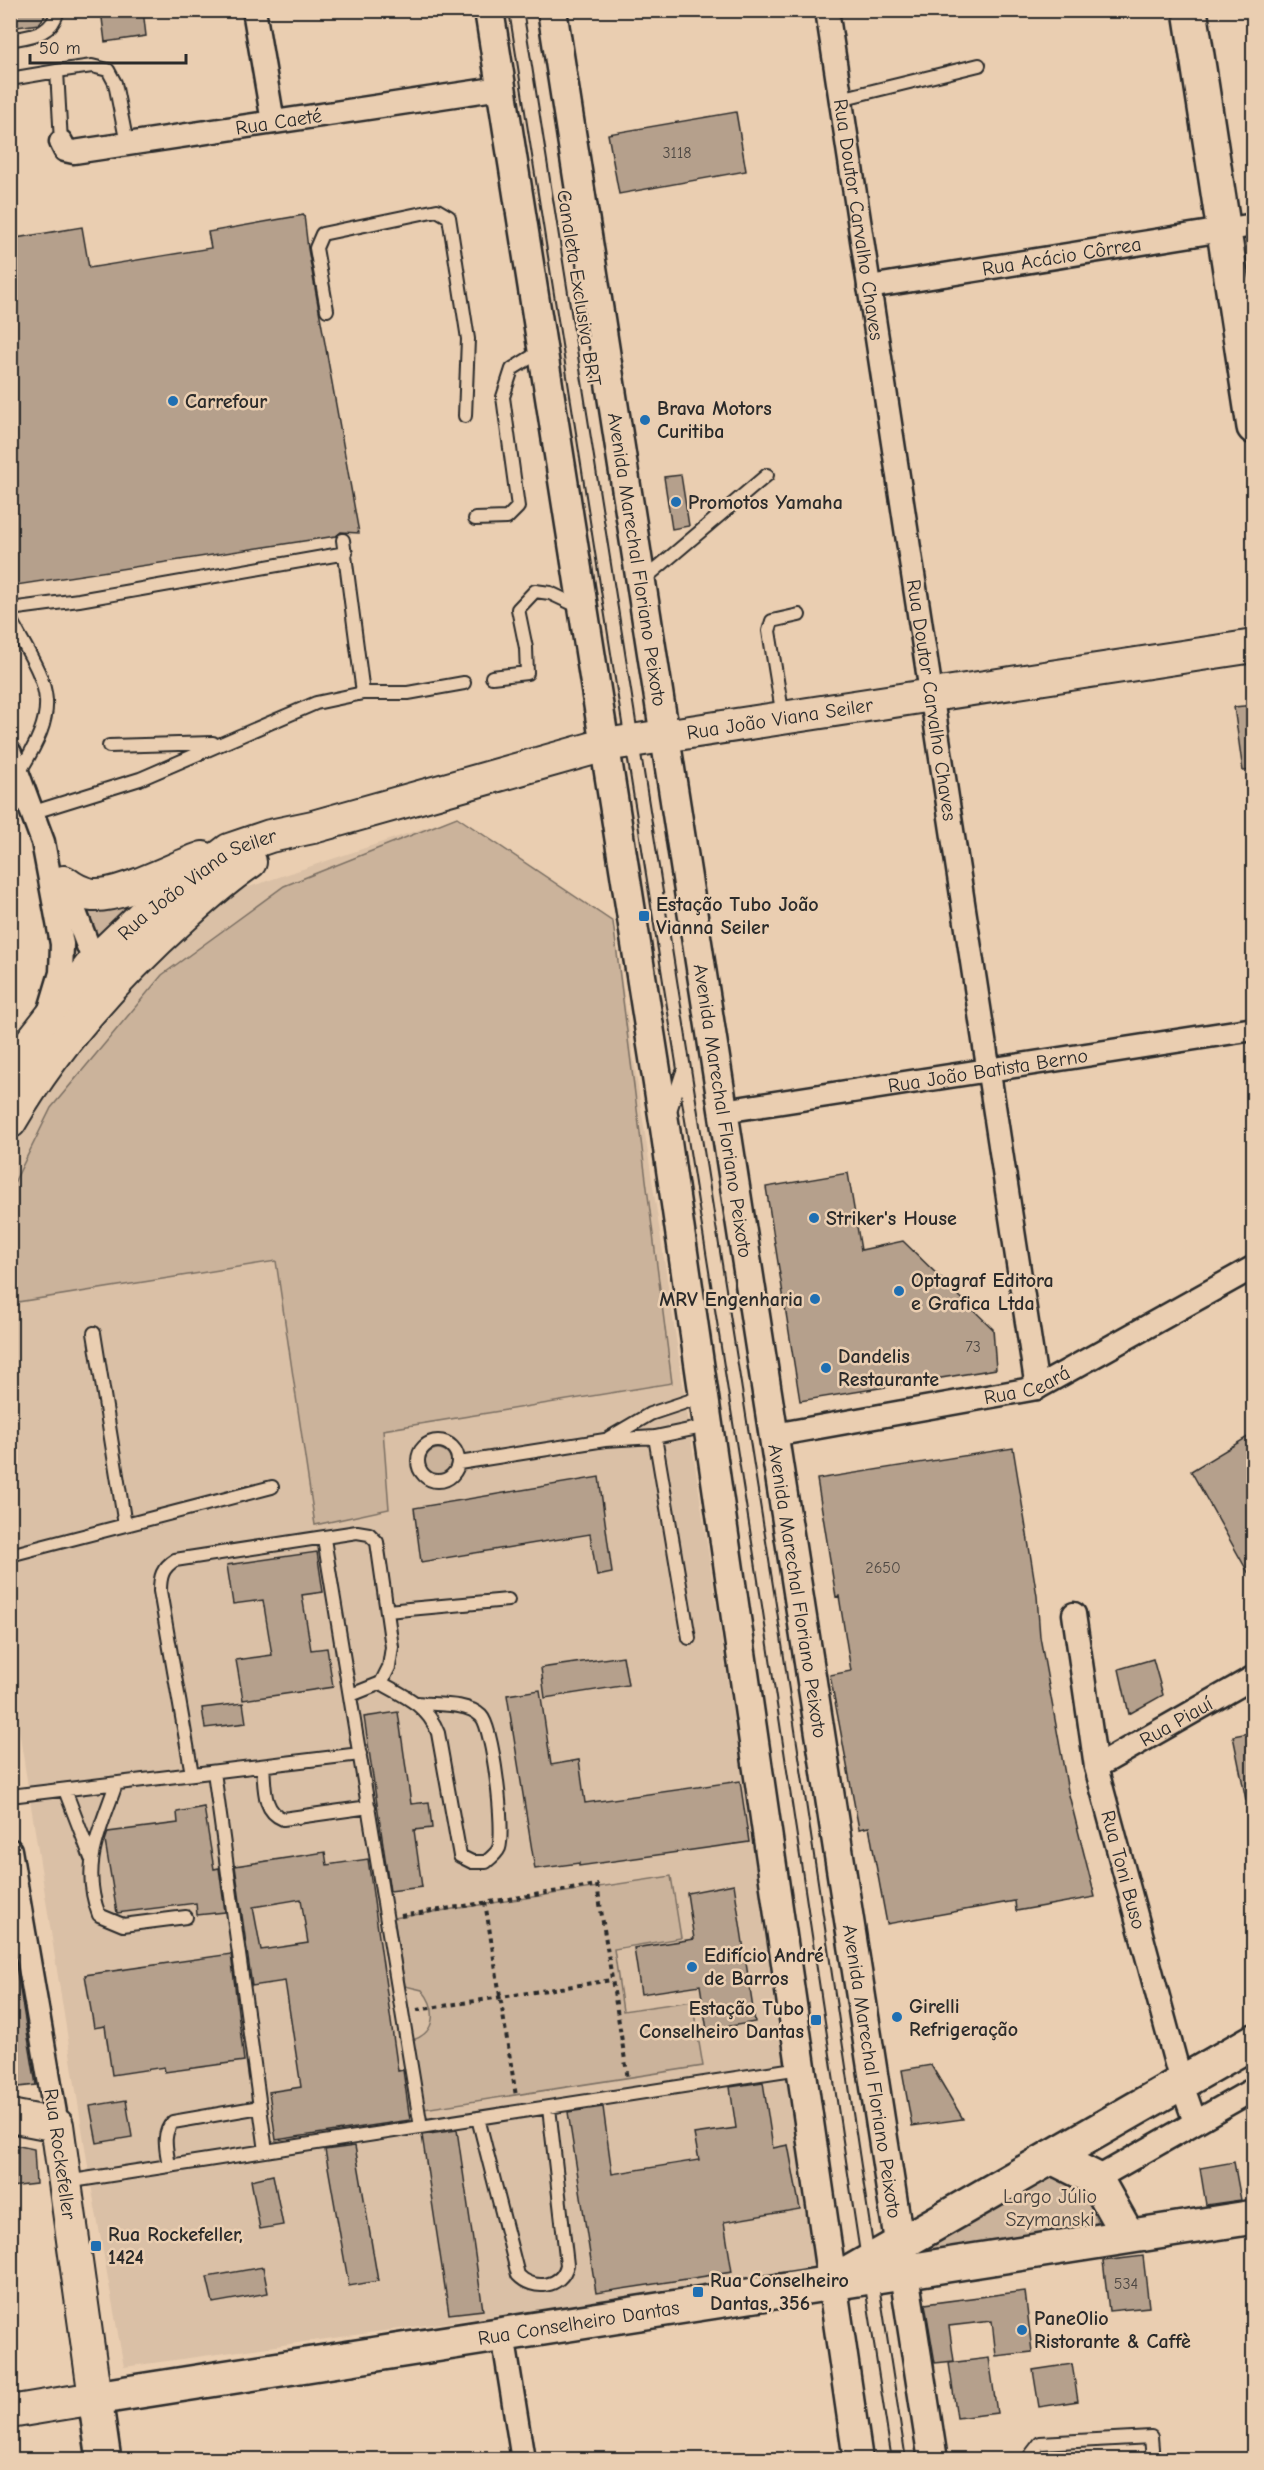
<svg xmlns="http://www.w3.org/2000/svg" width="1264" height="2470" font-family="'Comic Neue',sans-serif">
<rect width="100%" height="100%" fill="#eaceb1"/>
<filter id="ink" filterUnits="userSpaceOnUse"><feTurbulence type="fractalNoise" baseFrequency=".0167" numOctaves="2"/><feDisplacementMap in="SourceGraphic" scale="12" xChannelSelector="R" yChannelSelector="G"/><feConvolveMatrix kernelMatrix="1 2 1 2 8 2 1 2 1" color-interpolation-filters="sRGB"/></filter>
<g filter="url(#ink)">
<path fill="#dac0a6" d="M457,817L613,922L817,2271L124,2367L90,2179L11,1679L10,1155L47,1091L119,997L240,890Z"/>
<path fill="#cbb39b" stroke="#7b6f63" stroke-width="1.5" d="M457,817L613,922L672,1383L383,1430L389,1509L315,1525L276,1261L11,1303V1189L51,1108L162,975L284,886Z
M170,876L102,939L94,937L84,906Z
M425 1462a13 13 0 1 1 26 0a13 13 0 1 1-26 0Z
M671,1876L681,1938L614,1949L623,2011L692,2001L703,2066L424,2109L413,2040C437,2032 437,2008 422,1990L405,1986L394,1918Z
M1046,2176C1078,2180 1092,2200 1099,2230L923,2257L922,2247Z"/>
<path fill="#b5a08c" stroke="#2b2b2b" stroke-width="1.5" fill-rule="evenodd" d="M10,10H49L39,24L10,28Z
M101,10H143L146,36L105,42Z
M736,112L746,171L619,194L608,134Z
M304,215L308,249L359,533L341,532L336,536L10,586V239L82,227L89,268L211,248L208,232Z
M681,475L689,526L672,529L664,477Z
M1254,705V770L1243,771L1234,707Z
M848,1173L861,1250L903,1241L993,1329L996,1369L800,1401L766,1187Z
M1254,1433V1583L1191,1471Z
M1013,1448L1037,1596L1040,1637L1068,1791L1095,1897L1016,1911L1015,1901L887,1924L869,1827L859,1829L830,1675L851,1671L839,1596L836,1597L817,1479Z
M599,1477L612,1573L597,1576L590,1534L421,1562L414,1508Z
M317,1552L323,1592L302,1595L311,1650L327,1648L333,1687L243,1700L236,1660L272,1655L263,1600L233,1604L227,1565Z
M623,1656L628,1685L545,1698L541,1668Z
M1153,1659L1163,1695L1129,1714L1119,1669Z
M540,1690L551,1765L579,1760L585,1803L740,1781L749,1842L579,1866V1863L535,1869L507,1695Z
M243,1703L246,1723L205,1728L202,1708Z
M398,1712L411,1804L429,1802L432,1828L414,1830L422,1887L390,1891L364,1717Z
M1254,1732V1800H1246L1233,1736Z
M204,1807L214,1869L219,1868L225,1912L197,1915L196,1903L117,1913L105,1841L108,1832L178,1823L177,1812Z
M325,1852L327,1865L368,1859L398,2071L403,2070L410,2120L276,2140L269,2092L301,2087L285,1981L252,1986L235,1866ZM301,1899L308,1943L261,1950L253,1907Z
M734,1884L755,2022L707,2030L700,1985L641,1994L634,1948L694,1939L687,1893Z
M10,1948H13L36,2085L10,2088Z
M231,1954L244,2061L165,2072L164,2067L112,2075L105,2026L94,2028L85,1975Z
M931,2065L963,2119L912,2126L902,2070Z
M763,2082L773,2148L788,2145L800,2209L724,2222L732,2272L596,2293L568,2112L603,2107L612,2174L699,2160L694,2134L736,2128L730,2087Z
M126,2100L132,2137L97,2143L90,2106Z
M457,2130L483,2310L449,2314L422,2135Z
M10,2144L34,2149L36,2184L10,2187Z
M355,2146L378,2281L349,2286L325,2150Z
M1234,2162L1241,2200L1206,2205L1200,2168Z
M273,2175L283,2225L260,2229L251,2180Z
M1143,2256L1149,2307L1109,2311L1103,2261Z
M263,2267L268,2293L213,2303L207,2277Z
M1025,2291L1032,2352L996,2356L992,2321L949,2326L954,2361L935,2363L925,2304Z
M989,2358L997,2413L957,2418L949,2363Z
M1072,2364L1078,2401L1039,2407L1033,2370Z"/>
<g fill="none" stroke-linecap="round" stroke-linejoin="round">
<defs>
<path id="service" d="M516,10L769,1605L868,2259
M10,40C32,36 52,35 58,10
M57,71L92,66L108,70L115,83L127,144
M10,79L57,71L61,142
M840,99L979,65
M327,310L316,248L322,234L437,210L449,217L468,339L465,416
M475,519L507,518L518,507L503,397L512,369L541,351
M343,540L363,693
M642,581L767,475
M10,609L79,600L346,553
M10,619C48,688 64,702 18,774
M492,677L527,673L526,648L518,609L535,591L550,593L582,608
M783,717L769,631L772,621L799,615
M109,746L213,743
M34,812L140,779L316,703L363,693H408L464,683
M670,1111L682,1074
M94,1333L125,1525
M655,1437L689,1638
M609,1438L650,1414L704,1396
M418 1461a20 20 0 1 1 40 0a20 20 0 1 1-40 0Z
M459,1463L605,1440L655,1437L708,1426
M324,1539L421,2127
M10,1555L272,1487
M387,1611L508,1600
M381,1683C405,1696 428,1706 438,1733L460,1856L472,1862H486C491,1858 497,1853 499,1848C505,1830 493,1728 481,1716C467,1702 435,1705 417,1703
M263,1766C265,1786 262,1811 283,1819L369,1807
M214,1772L266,2151
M192,1774L160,1591C160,1577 162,1568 175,1560L357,1532L369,1534L377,1542L392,1647L389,1667L381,1683L351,1695
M116,1784C100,1831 80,1865 99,1915L123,1925L186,1917
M65,1790L91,1858
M10,1796L360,1754
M478,2118L518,2275C533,2291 562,2288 567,2265L549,2108
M169,2166C167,2151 161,2134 173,2122L260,2107
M66,2182L800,2068
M871,2279L899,2460
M1027,2460L1040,2443L1151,2437L1153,2460"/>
<g id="minor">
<path d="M254,10L273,122"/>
<path id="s1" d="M827,10L1037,1388"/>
<path id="s2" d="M61,142L65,150L74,152L501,88"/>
<path id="s3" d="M869,287L1254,225"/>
<path d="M10,753L43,842L62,944L61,973L49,1013"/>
<path d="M62,879L99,974"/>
<path id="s4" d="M724,1111L1254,1029"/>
<path id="s5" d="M774,1435L1037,1388L1254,1267"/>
<path id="s6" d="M1074,1614L1096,1767L1181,2082L1195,2122"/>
<path id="s7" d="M1096,1767L1254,1677"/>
<path d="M10,1850L57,2125"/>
<path d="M1096,2179L1254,2089"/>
<path d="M503,2335L523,2460"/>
</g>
<g id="tertiary">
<path d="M489,10L665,1128L858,2460"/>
<path id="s8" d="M552,10L933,2460"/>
</g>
<g id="secondary">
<path d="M64,882C73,889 81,894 93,895C121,897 174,868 203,858"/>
<path id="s9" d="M10,1069L94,962L141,917L229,850L270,836L313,827L605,745L1254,646"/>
<path d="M10,1122C56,1043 118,975 185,915C206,896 226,878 250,862"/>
<path d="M10,2116L57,2125L95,2398L10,2412"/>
</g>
<g id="primary">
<path d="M1190,10L1254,427"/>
<path d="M1052,2157L1096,2179L1128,2236"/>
<path d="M851,2272L1254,2041"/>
<path id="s10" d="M104,2460L95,2398L1254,2217"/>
</g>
</defs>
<use href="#service" stroke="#2b2b2b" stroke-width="16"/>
<use href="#minor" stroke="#2b2b2b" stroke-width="27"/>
<use href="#tertiary" stroke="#2b2b2b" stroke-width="33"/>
<use href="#secondary" stroke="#2b2b2b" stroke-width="36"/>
<use href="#primary" stroke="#2b2b2b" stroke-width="38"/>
<path stroke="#2b2b2b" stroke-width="4" stroke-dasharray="4.5 4.5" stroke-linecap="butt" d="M485,1902L516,2096
M401,1916L597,1885L628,2079
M417,2010L612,1980"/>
<use href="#service" stroke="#eaceb1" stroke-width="12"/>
<use href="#minor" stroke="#eaceb1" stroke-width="22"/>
<use href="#tertiary" stroke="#eaceb1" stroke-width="28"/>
<use href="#secondary" stroke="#eaceb1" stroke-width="32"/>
<use href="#primary" stroke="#eaceb1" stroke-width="33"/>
</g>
</g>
<g fill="#1f6fb2" stroke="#eaceb1" stroke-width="2">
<circle cx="173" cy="401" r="6"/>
<circle cx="645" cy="420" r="6"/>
<circle cx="676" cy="502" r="6"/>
<rect x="638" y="910" width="12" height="12" rx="3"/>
<circle cx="814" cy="1218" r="6"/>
<circle cx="899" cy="1291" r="6"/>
<circle cx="815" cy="1299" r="6"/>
<circle cx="826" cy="1368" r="6"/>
<circle cx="692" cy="1967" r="6"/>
<circle cx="897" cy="2017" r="6"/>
<rect x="810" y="2014" width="12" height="12" rx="3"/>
<rect x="90" y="2240" width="12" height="12" rx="3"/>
<rect x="692" y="2286" width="12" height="12" rx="3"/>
<circle cx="1022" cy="2330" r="6"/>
</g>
<g text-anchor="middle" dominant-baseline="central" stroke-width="5" stroke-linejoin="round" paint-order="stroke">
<g font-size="16" fill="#4e4843">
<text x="677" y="153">3118</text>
<text x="973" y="1347">73</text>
<text x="883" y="1568">2650</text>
<text x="1126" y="2284">534</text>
</g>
<g font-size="20" fill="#2b2b2b" stroke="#eaceb1">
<text stroke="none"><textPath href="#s2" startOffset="225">Rua Caeté</textPath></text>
<text stroke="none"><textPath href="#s1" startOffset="212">Rua Doutor Carvalho Chaves</textPath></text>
<text stroke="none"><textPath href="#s3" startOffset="195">Rua Acácio Côrrea</textPath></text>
<text transform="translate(579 288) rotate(81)">Canaleta Exclusiva BRT</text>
<text stroke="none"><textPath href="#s8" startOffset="556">Avenida Marechal Floriano Peixoto</textPath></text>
<text stroke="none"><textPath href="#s1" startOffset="698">Rua Doutor Carvalho Chaves</textPath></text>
<text stroke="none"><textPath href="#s9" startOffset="879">Rua João Viana Seiler</textPath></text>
<text stroke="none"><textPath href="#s9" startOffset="267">Rua João Viana Seiler</textPath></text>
<text stroke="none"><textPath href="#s4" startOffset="267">Rua João Batista Berno</textPath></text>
<text stroke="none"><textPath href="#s8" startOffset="1114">Avenida Marechal Floriano Peixoto</textPath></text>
<text stroke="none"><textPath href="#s5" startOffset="258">Rua Ceará</textPath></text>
<text stroke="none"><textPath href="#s8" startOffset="1600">Avenida Marechal Floriano Peixoto</textPath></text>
<text stroke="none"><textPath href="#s7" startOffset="92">Rua Piauí</textPath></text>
<text stroke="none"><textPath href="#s6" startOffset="261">Rua Toni Buso</textPath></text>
<text stroke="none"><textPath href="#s8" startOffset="2086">Avenida Marechal Floriano Peixoto</textPath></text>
<text transform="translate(60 2154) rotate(82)">Rua Rockefeller</text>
<text stroke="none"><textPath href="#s10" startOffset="552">Rua Conselheiro Dantas</textPath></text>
</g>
<g font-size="20" font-weight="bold" fill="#2b2b2b" stroke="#eaceb1" text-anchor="start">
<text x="185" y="401">Carrefour</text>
<text x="657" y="408">Brava Motors<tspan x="657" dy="23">Curitiba</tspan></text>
<text x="688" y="502">Promotos Yamaha</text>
<text x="656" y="904">Estação Tubo João<tspan x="656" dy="23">Vianna Seiler</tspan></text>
<text x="826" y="1218">Striker's House</text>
<text x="911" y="1280">Optagraf Editora<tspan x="911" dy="23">e Grafica Ltda</tspan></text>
<text x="803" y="1299" text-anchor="end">MRV Engenharia</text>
<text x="838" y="1356">Dandelis<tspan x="838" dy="23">Restaurante</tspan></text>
<text x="704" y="1955">Edifício André<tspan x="704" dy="23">de Barros</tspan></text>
<text x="909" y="2006">Girelli<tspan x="909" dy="23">Refrigeração</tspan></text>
<text x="804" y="2008" text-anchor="end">Estação Tubo<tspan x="804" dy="23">Conselheiro Dantas</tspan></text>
<text x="108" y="2234">Rua Rockefeller,<tspan x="108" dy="23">1424</tspan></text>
<text x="710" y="2280">Rua Conselheiro<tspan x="710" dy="23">Dantas, 356</tspan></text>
<text x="1034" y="2318">PaneOlio<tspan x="1034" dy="23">Ristorante &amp; Caffè</tspan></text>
</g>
<g font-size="20" fill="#433f3c" stroke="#eaceb1">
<text x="1050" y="2196">Largo Júlio<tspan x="1050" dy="23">Szymanski</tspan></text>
</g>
</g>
<rect width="1264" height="2470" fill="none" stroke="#eaceb1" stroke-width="36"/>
<rect x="18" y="18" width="1228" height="2434" fill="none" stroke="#2b2b2b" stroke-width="2" filter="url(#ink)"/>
<path d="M30 54v9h156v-9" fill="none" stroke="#2b2b2b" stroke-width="3"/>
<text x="39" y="54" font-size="18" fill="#2b2b2b" stroke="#eaceb1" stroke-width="4.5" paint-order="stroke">50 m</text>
</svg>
